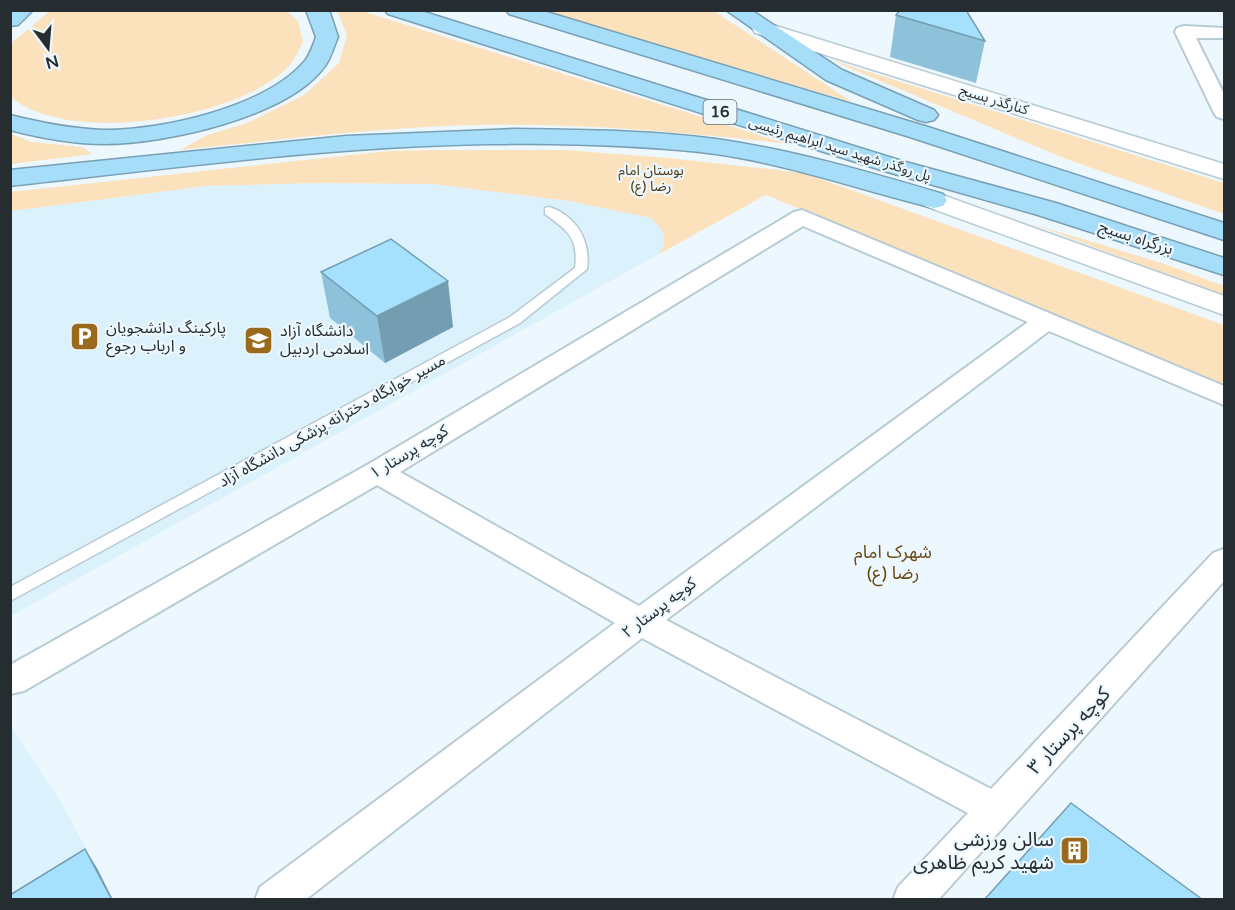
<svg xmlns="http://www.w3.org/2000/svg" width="1235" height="910" font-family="'Varela Round','Noto Sans Arabic',sans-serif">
<rect width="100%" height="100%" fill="#edf8fe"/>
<path fill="#dbf1fc" d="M318,183L432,184L569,201L652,218L663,231L664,244L659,254L11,616L10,211L206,186Z
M10,725L61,802L113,899H11Z"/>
<path fill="#fce1bd" d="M51,10L287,11L298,21L303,42C299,49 295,60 289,66C240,119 66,147 10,96L11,43Z
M337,11H362L788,144C685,132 583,123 479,125C379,127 279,140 180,150L207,135L247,123L304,95L339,63L347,35Z
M544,11H714L852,102Z
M828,59L1224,183V214L1066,159Z
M11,134L32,142L82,147L93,154L11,164Z
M430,150H566L668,158L804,173L1224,325V386L766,195L659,254L664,244L663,232L651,218L569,201L432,184L318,183L206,186L11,211L10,192L388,151Z
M1033,224L1165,264L1224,286V296Z"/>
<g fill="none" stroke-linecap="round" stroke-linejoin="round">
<defs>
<path id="lane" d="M549,207C577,216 591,242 587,269L520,323L10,601V587L510,317L575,268C579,238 567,230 545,214V208Z"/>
<path id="street" d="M1184,26L1224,28V38H1196L1224,94V119L1217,117L1214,113L1175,32L1177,28Z
M802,210L1224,386V405L1049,331L666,620L991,789L1213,553L1224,549V581L938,900H893L898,887L968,813L642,638L305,900H255L260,887L615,623L377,485L24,691L10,694V665L367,465L794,212ZM803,226L1028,322L639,606L400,472Z"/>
<path id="secondary" d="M763,22L1224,164V179L755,33L752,28L755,23Z
M934,192L1224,296V315L925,206L921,200L925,194Z"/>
<path id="highway" d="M10,10H33L18,25L10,26Z
M306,10H328L330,13L338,37C334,46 331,58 325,66C289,117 165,144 105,144C73,144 41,138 10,130V115C42,123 73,129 105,130C163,130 265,107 304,62C310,55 313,45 316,37Z
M385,10H418L902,161L1056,203L1224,258V275L1038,215L884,171L388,14Z
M506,10H540L928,127L1224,223V240L910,137L509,14Z
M726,10H751L842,70L934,110L938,115L934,120L926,122L918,120L826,80Z
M514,129C582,130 649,130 716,139C793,150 869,172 943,194L947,200L943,206L934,208C861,190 791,165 716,154C662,147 607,145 552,144C371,141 190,166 10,186V170L346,136Z"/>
</defs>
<use href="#lane" stroke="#b8cbd5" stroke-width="3"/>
<use href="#street" stroke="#b8cbd5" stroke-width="4"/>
<use href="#secondary" stroke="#b8cbd5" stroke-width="3"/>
<use href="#highway" stroke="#799fb3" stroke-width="3"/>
<use href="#lane" fill="#fff" fill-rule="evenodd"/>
<use href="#street" fill="#fff" fill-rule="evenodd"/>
<use href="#secondary" fill="#fff" fill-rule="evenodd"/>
<use href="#highway" fill="#a6ddf9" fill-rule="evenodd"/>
</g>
<path fill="#8ec1da" d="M896,15L985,41L976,83L890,57Z
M321,272L453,327L385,363L330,318Z"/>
<path fill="#749db1" d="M448,281L453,327L385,363L377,316Z
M85,849L97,868L113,900H112Z"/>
<path fill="#a5e0fd" stroke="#749db1" stroke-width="1.5" d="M900,10H966L985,41L896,15Z
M391,239L448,281L377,316L321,272Z
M1071,803L1203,900H984Z
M85,849L112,900H10V895Z"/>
<defs>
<symbol id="parking-square" viewBox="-11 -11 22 22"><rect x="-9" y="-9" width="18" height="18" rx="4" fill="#9a6a1c" stroke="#edf8fe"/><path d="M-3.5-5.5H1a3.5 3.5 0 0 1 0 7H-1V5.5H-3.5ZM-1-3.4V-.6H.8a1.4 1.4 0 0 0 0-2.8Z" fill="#fff"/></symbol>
<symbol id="university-square" viewBox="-11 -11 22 22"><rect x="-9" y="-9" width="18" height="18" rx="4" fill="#9a6a1c" stroke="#edf8fe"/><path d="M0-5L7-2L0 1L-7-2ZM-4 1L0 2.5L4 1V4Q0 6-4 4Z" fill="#fff"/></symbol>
<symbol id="building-square" viewBox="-11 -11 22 22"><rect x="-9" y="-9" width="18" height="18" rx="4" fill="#9a6a1c" stroke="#edf8fe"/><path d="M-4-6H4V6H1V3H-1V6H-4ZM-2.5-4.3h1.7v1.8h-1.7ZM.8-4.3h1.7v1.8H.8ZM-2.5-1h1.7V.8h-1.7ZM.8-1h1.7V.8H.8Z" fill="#fff"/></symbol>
</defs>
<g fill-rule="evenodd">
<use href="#parking-square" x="68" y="320" width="33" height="33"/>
<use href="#university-square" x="242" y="324" width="33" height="33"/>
<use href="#building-square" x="1058" y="834" width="33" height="33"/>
</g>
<g text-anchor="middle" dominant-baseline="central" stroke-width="4.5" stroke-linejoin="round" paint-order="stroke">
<g font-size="14" fill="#262d31" stroke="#edf8fe">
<text transform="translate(994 100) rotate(17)">کنارگذر بسیج</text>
<text transform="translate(840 149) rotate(17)">پل روگذر شهید سید ابراهیم رئیسی</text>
</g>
<g font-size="14" fill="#523a17" stroke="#edf8fe">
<text x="651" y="170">بوستان امام<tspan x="651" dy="16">رضا (ع)</tspan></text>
</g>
<rect fill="#edf8fe" stroke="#626a6e" stroke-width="1.5" x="703.5" y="100" width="33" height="24" rx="4.5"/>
<g font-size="15" font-weight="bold" fill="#262d31">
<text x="720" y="112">16</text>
</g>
<g font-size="16" fill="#262d31" stroke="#edf8fe">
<text transform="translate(1136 238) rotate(18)">بزرگراه بسیج</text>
<text transform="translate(332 421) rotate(-29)">مسیر خوابگاه دخترانه پزشکی دانشگاه آزاد</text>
<text transform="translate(409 452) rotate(-31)">کوچه پرستار ۱</text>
<text transform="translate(659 608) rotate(-37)">کوچه پرستار ۲</text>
</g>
<g font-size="16" fill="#262d31" stroke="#edf8fe" text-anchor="start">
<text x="106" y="328">پارکینگ دانشجویان<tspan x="106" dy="18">و ارباب رجوع</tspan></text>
<text x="280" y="331">دانشگاه آزاد<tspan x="280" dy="18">اسلامی اردبیل</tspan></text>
</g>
<g font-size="18" fill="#6a4a15" stroke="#edf8fe">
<text x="893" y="552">شهرک امام<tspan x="893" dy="21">رضا (ع)</tspan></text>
</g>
<g font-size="20" fill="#262d31" stroke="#edf8fe">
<text transform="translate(1069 731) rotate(-47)">کوچه پرستار ۳</text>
</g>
<g font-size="20" fill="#262d31" stroke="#edf8fe" text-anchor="end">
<text x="1054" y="840">سالن ورزشی<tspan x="1054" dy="23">شهید کریم ظاهری</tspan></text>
</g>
</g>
<rect width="1235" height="910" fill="none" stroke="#262d31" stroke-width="24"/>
<g transform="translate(48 48) rotate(164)" stroke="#edf8fe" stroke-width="4.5" paint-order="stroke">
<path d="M0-4.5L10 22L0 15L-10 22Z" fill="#262d31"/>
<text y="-9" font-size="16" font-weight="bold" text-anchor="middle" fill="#262d31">N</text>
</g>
</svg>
